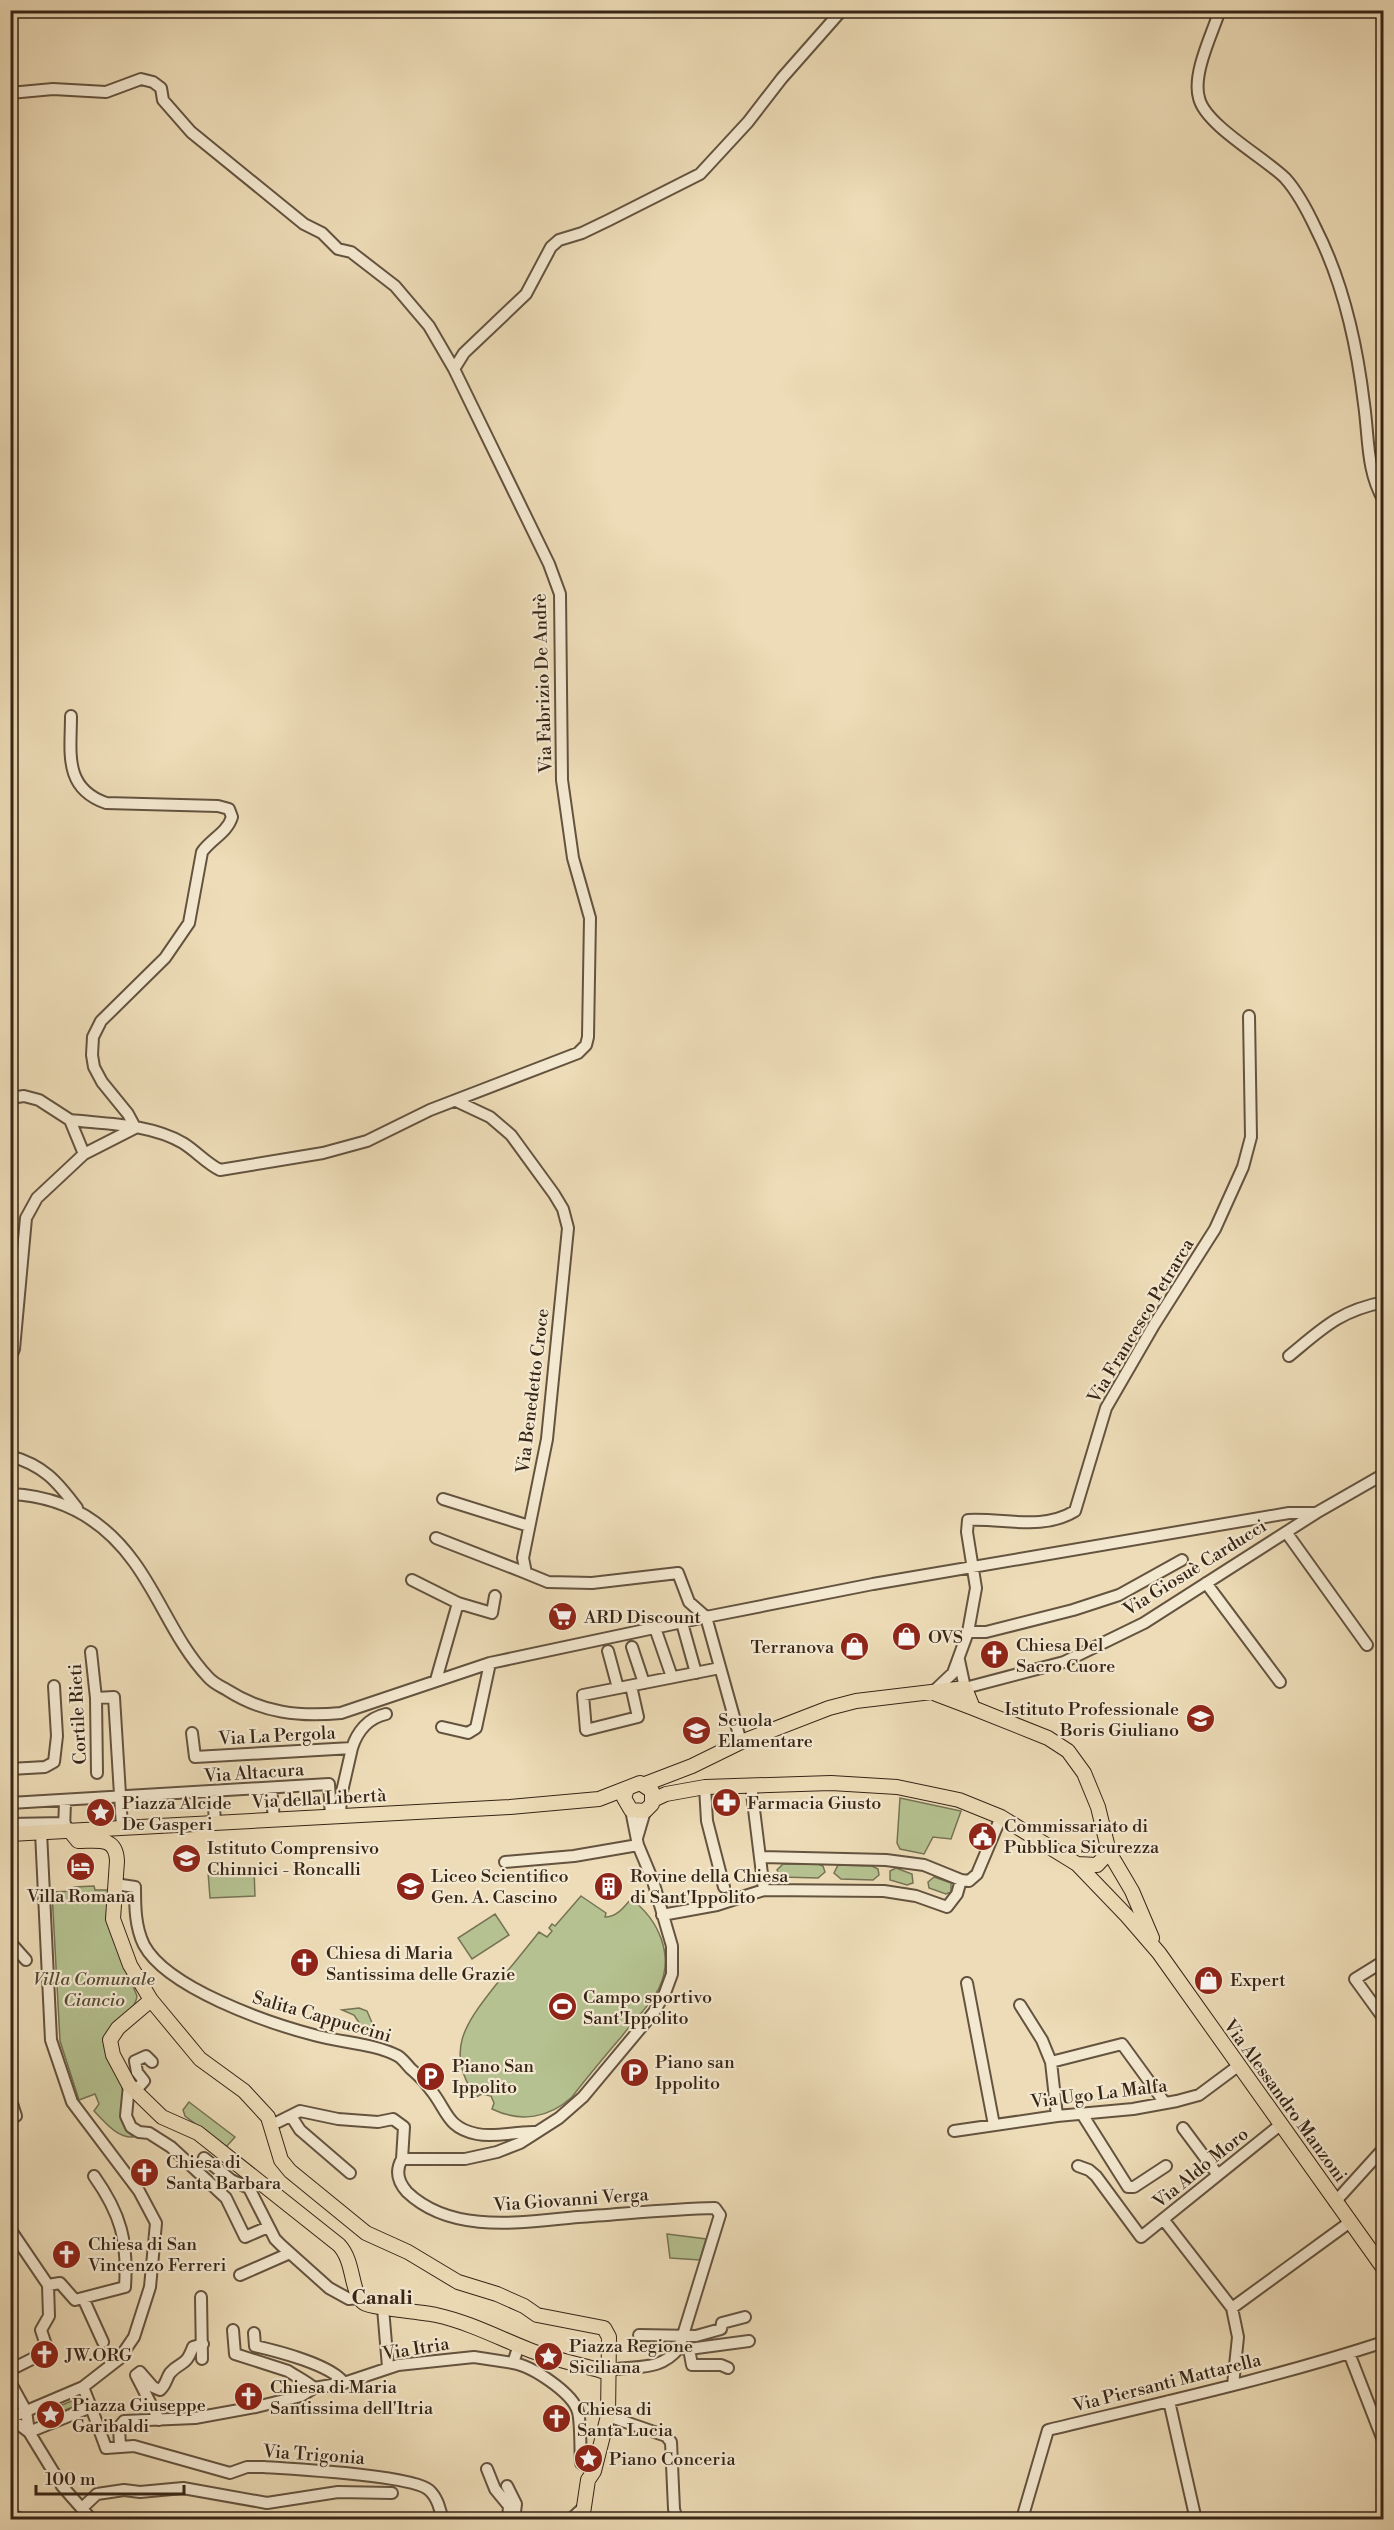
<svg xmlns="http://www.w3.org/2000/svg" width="1394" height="2530" font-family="'Libre Bodoni',serif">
<rect width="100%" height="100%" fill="#eddcb7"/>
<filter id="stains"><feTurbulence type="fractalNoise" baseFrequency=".00333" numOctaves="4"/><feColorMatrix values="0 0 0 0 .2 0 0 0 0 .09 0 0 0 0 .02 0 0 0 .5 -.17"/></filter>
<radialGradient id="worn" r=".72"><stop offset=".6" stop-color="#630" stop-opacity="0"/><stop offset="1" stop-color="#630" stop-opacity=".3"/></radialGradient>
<path fill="#b5c190" stroke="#767354" stroke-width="1.5" d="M900,1798L961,1811L951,1839L933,1837L924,1854L900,1849L897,1843Z
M783,1864H818L823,1866L825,1872L818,1878L781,1877L777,1870Z
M838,1865L872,1866L878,1869L879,1875L873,1880L841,1879L834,1873Z
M896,1868L912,1874L913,1883L907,1885L890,1880V1871Z
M254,1869L255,1896L210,1898L208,1872Z
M934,1877L951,1883V1892L946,1894L929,1888L928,1882Z
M94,1886L95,1890H110L106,1919L137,1996C135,2014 111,2020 105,2038C111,2053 121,2072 123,2088C126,2110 114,2118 133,2137C117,2138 105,2122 94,2111L99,2104L95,2094L79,2100L60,2041L52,1892L74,1891V1887Z
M581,1896L606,1913L605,1917C617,1917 624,1907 631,1899C658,1919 675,1955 659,1988C650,2006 634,2020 622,2036C605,2056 588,2076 572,2097C549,2118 521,2123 492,2109L494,2103L491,2096L482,2094L476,2097C444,2052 465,2024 495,1986C510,1968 525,1950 539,1932L547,1937L552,1931L549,1928L552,1924L555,1926Z
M495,1914L509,1935L472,1959L458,1938Z
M359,2008L367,2011L373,2025L365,2034L360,2030L362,2027L354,2015L342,2010Z
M189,2102L235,2137L226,2147L185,2116L183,2110Z
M667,2234L706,2239L700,2260L670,2258Z
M76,2399L78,2405L40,2420L39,2415Z"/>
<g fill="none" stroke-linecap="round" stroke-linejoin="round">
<defs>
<path id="minor" d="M1220,10C1212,34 1192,74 1199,98C1205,125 1265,158 1285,178C1296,190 1309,214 1316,229C1343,282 1357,345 1364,404C1369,438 1366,470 1384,501
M10,93L53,89L106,92L141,79L153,82L161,88L163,100L191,132L304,224L322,233L338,249L351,252L395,286L429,326L454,369L549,564L560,594L562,780L573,858L590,918L588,1037L586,1045L578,1053L430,1110L367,1141L323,1153L220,1170C206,1163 196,1151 183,1143C150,1124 107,1124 70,1120
M454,369L464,353L526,294L551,247L559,240L582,233L609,220L700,174L748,122L782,78L842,10
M71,716C71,752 63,788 106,803L218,806L229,809L232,817C227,833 211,839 202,852L189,923L165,958L101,1021L93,1037L92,1055L94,1067L102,1082L128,1114L135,1127
M10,1098L24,1096L39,1100L70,1120L84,1154
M456,1101L490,1117L511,1135L554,1194L563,1209L568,1228L547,1439L523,1558L526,1573L548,1582L592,1583L678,1573L689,1602L706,1617L741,1742
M1289,1356C1323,1328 1339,1311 1384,1302
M10,1359L14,1349L26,1218L37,1198L84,1154L135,1128
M10,1456C43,1465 57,1481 77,1508
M10,1494C63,1496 103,1519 134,1562C161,1599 176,1643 208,1677C213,1683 220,1686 227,1690C263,1713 299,1717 341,1713L490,1663L706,1617L873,1584L1289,1513H1316
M443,1499L529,1526
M1286,1532L1367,1645
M436,1538L526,1573
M412,1580L458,1603L492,1613L495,1596
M1206,1583L1280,1682
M682,1623L696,1673
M655,1628L672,1677
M968,1632H986L1073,1610L1119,1595L1182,1560
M632,1647L644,1683
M608,1651L618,1688
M91,1652L96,1698L97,1773
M959,1660L965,1688L1064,1662L1144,1623L1316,1513L1384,1474
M436,1680L458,1603
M631,1686L638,1717L586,1730L583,1695L720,1668
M934,1691L953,1673L968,1632L976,1588L967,1532L968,1520C1005,1518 1042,1531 1075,1511L1106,1408L1154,1325L1215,1229L1243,1167L1251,1137L1249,1016
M96,1698L114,1697L122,1827
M442,1727L468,1733L476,1728L490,1663
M192,1733L195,1757L352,1748L341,1796L340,1816
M352,1748C357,1732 368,1718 386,1714
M10,1769L45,1767L54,1762L57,1736L54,1686
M751,1785L764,1890
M705,1787L707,1821L724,1887
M271,1788L274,1819
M213,1792L215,1822
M10,1803L329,1784L331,1816
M10,1824L65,1823
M64,1830L65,1802
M41,1832L51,2040L72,2102L139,2191L156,2223L150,2287L134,2337L119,2359L83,2387
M637,1838L645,1811
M505,1862L574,1856L638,1845
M961,1880L969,1881L977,1874L1001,1817
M115,1884L135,1887C135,1906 135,1927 144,1945C167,1988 268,2023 314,2035C342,2043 373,2043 398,2056C403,2059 407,2065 411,2069C418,2075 425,2082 430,2089C447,2109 446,2128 477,2134C496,2138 516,2131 536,2132
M662,1915L717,1905L764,1890L884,1891L916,1896L947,1907L957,1894L961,1880L924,1865L886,1860L760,1857
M10,1942L26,1960
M1384,1961L1355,1979L1384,2019
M967,1983L994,2125
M1020,2005L1042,2040L1051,2062L1057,2116
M1051,2062L1122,2044L1165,2103
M129,2085L126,2116L131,2127L139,2132L149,2133L171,2147L226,2198L245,2237L268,2227
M135,2091L144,2081L137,2072L135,2061L146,2056L152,2062
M10,2097L16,2116
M1082,2114L1128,2187H1134L1166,2166
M291,2116L300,2130L350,2173
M270,2123L278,2122L300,2111L338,2119L378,2122L393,2119L404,2127L402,2159
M1183,2128L1218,2175
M954,2131L1057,2116L1133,2109L1177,2101L1199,2095L1238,2066
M204,2158L231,2180L249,2188
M1078,2166L1089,2170L1096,2176L1141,2237L1280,2125
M255,2178L249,2188L275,2239L281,2245L329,2288L349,2299L359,2298
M1335,2202L1384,2148
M1163,2219L1232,2308L1238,2337L1233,2385
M10,2229L48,2285
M240,2275L290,2253
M48,2285L60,2283L75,2300L125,2287C128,2241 121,2214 94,2176
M201,2297L202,2359
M83,2298L103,2342
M383,2308L388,2367
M1232,2308L1350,2222
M233,2330L235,2354L288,2371C295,2376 306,2381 314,2388
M254,2333L255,2346C277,2351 332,2365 344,2383
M639,2335L696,2336L721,2329L722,2323L745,2317
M679,2348L689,2349L749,2341
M689,2349L692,2365H721L728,2368
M1349,2353L1384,2443
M513,2363C532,2366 573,2393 578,2412C581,2423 580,2449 581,2463L594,2471
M10,2370L48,2351L41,2330L49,2316L48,2285
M610,2370C636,2365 660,2372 679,2348L720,2215L715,2208C669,2209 624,2214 578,2217C523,2222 452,2235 407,2192C398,2182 395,2171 402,2159H465L497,2152L520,2143L559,2118L583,2097L654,2012L665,1993L672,1974V1946L653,1881L638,1845L631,1810
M10,2382L26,2411L29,2432L62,2486L92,2520
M83,2387L91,2407L29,2432L10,2418Z
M1169,2401L1196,2520
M91,2407L106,2448L134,2446L230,2473L247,2467H264C292,2469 412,2475 429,2490C437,2497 441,2510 442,2520
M608,2416L666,2436L671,2442L674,2509L677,2520
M159,2420L136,2375L140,2372L153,2387L160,2390C166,2385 166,2379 170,2373C182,2360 185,2368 193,2347L203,2344
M120,2446L119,2427L124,2421L195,2418L256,2407L301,2396L314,2388L344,2383L398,2365L474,2357L513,2363L519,2345
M487,2469L495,2489L509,2506L508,2520
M507,2486L516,2504L514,2520
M82,2508L97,2494L124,2490L140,2492L183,2488L267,2503L338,2492L392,2493
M10,2514L23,2520
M570,2520L582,2509
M1025,2520L1024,2512L1048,2430C1160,2403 1274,2378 1384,2342"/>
<path id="major" d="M936,1694L973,1708
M645,1784L692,1766L741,1742L829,1708L856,1701L965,1688L973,1708L1048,1738L1068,1751L1084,1773L1098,1807L1109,1852L1132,1891L1152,1938
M653,1800L666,1794L705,1787L831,1783L897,1787L959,1800L1001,1817L1077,1864L1127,1916L1159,1953L1384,2269
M69,1830L78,1841C98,1841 116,1836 117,1861L113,1919L130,1965L151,2000L200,2059L244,2091L268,2117L281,2160L290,2171L366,2233L408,2252L458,2282L497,2294L524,2306L537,2315L604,2328L609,2337L608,2416L594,2471L588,2480L582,2520
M10,1834L510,1807L599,1799L640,1783L652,1791V1804L645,1811L631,1810L624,1798L627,1789
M1077,1864L1097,1865L1109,1852
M151,2000L118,2028L110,2040L113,2055L129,2085L162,2117L198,2133L339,2245C355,2262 350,2292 364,2303C371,2308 423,2312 436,2315C468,2322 497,2337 527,2349C551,2359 578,2364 602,2371L610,2370"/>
</defs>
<use href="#minor" stroke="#64533f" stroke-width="14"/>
<use href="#major" stroke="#372517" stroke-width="16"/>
<use href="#minor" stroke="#f3e8d0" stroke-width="10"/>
<use href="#major" stroke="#eddcb7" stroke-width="14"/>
</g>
<defs>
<symbol id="supermarket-disc" viewBox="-11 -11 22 22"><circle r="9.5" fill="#8f2418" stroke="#f3e8d0"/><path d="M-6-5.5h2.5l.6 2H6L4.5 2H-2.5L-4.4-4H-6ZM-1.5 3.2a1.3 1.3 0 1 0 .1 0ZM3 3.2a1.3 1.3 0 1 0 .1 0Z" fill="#fff"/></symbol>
<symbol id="shop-disc" viewBox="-11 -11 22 22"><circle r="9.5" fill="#8f2418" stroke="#f3e8d0"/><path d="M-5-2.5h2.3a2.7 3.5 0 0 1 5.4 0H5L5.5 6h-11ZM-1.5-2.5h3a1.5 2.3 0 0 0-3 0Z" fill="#fff"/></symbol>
<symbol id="church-disc" viewBox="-11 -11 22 22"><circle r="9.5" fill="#8f2418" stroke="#f3e8d0"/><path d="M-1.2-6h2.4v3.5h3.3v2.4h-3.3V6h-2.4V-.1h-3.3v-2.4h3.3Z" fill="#fff"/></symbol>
<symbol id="school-disc" viewBox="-11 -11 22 22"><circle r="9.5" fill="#8f2418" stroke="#f3e8d0"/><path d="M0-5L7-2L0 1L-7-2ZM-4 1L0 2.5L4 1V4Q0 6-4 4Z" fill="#fff"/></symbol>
<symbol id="pharmacy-disc" viewBox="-11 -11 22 22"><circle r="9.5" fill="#8f2418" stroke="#f3e8d0"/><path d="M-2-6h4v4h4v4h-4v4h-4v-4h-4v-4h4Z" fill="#fff"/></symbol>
<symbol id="sight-disc" viewBox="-11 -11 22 22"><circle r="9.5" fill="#8f2418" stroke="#f3e8d0"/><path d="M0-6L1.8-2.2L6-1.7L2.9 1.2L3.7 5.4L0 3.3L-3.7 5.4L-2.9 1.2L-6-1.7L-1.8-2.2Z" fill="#fff"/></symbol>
<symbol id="civic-disc" viewBox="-11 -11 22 22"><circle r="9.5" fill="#8f2418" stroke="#f3e8d0"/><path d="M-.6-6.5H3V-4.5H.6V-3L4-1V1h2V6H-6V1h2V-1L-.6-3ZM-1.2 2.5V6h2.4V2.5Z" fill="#fff"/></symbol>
<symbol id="hotel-disc" viewBox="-11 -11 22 22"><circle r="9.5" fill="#8f2418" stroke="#f3e8d0"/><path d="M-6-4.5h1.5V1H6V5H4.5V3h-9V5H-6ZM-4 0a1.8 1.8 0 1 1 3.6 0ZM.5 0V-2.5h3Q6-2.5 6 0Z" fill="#fff"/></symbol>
<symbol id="building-disc" viewBox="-11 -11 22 22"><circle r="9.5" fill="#8f2418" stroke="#f3e8d0"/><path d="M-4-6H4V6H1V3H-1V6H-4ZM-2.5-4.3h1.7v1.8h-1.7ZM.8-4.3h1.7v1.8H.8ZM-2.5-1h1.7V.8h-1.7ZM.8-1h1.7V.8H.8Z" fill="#fff"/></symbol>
<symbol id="stadium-disc" viewBox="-11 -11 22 22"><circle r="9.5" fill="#8f2418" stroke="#f3e8d0"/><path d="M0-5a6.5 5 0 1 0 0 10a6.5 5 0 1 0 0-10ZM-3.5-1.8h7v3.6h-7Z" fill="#fff"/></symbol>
<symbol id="parking-disc" viewBox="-11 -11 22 22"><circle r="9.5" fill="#8f2418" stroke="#f3e8d0"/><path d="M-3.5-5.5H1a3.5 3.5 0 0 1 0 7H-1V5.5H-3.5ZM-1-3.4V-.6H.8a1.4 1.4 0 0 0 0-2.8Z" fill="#fff"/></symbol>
</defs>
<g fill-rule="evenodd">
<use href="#supermarket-disc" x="546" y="1600" width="33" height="33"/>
<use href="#shop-disc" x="890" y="1620" width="33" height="33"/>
<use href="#shop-disc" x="838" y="1630" width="33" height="33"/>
<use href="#church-disc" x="978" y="1638" width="33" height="33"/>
<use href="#school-disc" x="1184" y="1702" width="33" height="33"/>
<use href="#school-disc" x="680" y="1714" width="33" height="33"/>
<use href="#pharmacy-disc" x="710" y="1786" width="33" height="33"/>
<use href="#sight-disc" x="84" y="1796" width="33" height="33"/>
<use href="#civic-disc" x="966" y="1820" width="33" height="33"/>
<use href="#school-disc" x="170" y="1842" width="33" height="33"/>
<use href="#hotel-disc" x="64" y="1850" width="33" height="33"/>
<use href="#school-disc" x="394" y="1870" width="33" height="33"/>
<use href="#building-disc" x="592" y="1870" width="33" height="33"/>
<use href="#church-disc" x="288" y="1946" width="33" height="33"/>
<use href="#shop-disc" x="1192" y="1964" width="33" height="33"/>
<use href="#stadium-disc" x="546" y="1990" width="33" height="33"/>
<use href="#parking-disc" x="618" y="2056" width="33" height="33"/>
<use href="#parking-disc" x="414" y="2060" width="33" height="33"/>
<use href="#church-disc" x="128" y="2156" width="33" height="33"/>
<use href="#church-disc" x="50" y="2238" width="33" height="33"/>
<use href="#church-disc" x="28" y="2338" width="33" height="33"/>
<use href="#sight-disc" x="532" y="2340" width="33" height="33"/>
<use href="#church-disc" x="232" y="2380" width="33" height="33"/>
<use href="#sight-disc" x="34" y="2398" width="33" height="33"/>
<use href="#church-disc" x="540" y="2402" width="33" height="33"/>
<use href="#sight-disc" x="572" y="2442" width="33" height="33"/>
</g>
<g text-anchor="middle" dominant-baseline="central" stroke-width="4.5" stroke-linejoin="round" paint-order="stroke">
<g font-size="18" fill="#372517" stroke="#f3e8d0">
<text transform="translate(543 683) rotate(-92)">Via Fabrizio De Andrè</text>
<text transform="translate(1141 1321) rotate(-59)">Via Francesco Petrarca</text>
<text transform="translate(533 1391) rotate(-83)">Via Benedetto Croce</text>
<text transform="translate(1195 1568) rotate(-32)">Via Giosuè Carducci</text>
<text transform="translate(78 1714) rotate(-93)">Cortile Rieti</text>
<text transform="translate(277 1736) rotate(-3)">Via La Pergola</text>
<text transform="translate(254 1773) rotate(-4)">Via Altacura</text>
<text transform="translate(319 1799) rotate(-3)">Via della Libertà</text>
<text transform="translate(322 2017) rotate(16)">Salita Cappuccini</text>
<text transform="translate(1099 2094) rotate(-7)">Via Ugo La Malfa</text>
<text transform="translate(1285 2101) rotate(54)">Via Alessandro Manzoni</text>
<text transform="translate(1201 2168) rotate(-39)">Via Aldo Moro</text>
<text transform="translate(571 2200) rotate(-4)">Via Giovanni Verga</text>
<text transform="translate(416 2349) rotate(-9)">Via Itria</text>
<text transform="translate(1167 2383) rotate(-14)">Via Piersanti Mattarella</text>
<text transform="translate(314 2455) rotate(4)">Via Trigonia</text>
</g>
<g font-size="18" fill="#372517" stroke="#f3e8d0" text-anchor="start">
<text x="584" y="1617">ARD Discount</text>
<text x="928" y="1637">OVS</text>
<text x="1016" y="1645">Chiesa Del<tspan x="1016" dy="21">Sacro Cuore</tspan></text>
<text x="834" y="1647" text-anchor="end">Terranova</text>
<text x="1179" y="1709" text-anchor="end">Istituto Professionale<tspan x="1179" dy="21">Boris Giuliano</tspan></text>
<text x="718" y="1720">Scuola<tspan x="718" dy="21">Elamentare</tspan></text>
<text x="122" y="1803">Piazza Alcide<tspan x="122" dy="21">De Gasperi</tspan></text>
<text x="747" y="1803">Farmacia Giusto</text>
<text x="1004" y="1826">Commissariato di<tspan x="1004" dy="21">Pubblica Sicurezza</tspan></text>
<text x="207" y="1848">Istituto Comprensivo<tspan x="207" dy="21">Chinnici - Roncalli</tspan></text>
<text x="431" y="1876">Liceo Scientifico<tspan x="431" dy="21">Gen. A. Cascino</tspan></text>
<text x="630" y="1876">Rovine della Chiesa<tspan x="630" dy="21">di Sant'Ippolito</tspan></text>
<text x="81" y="1896" text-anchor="middle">Villa Romana</text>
<text x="326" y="1953">Chiesa di Maria<tspan x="326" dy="21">Santissima delle Grazie</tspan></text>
<text x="1230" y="1980">Expert</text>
<text x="583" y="1997">Campo sportivo<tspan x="583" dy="21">Sant'Ippolito</tspan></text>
<text x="655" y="2062">Piano san<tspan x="655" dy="21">Ippolito</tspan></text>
<text x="452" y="2066">Piano San<tspan x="452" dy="21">Ippolito</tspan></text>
<text x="166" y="2162">Chiesa di<tspan x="166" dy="21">Santa Barbara</tspan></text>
<text x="88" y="2244">Chiesa di San<tspan x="88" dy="21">Vincenzo Ferreri</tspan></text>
<text x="569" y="2346">Piazza Regione<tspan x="569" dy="21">Siciliana</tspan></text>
<text x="65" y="2355">JW.ORG</text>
<text x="270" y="2387">Chiesa di Maria<tspan x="270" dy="21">Santissima dell'Itria</tspan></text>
<text x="72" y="2405">Piazza Giuseppe<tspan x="72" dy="21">Garibaldi</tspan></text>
<text x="577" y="2409">Chiesa di<tspan x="577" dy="21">Santa Lucia</tspan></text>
<text x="609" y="2459">Piano Conceria</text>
</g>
<g font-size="18" font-style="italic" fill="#564c35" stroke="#f3e8d0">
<text x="94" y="1979">Villa Comunale<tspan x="94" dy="21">Ciancio</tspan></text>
</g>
<g font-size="20" font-weight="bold" fill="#372517" stroke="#f3e8d0">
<text x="382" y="2298">Canali</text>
</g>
</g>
<rect width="1394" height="2530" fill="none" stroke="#eddcb7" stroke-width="36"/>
<rect x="12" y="12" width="1370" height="2506" fill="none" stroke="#372517" stroke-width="3"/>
<rect x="18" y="18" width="1358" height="2494" fill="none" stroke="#372517" stroke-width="1.5"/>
<path d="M36 2485v9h148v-9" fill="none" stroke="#372517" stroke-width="3"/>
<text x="45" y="2485" font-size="18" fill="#372517" stroke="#f3e8d0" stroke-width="4.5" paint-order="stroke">100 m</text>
<rect width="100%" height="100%" filter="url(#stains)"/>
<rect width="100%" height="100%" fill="url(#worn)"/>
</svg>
